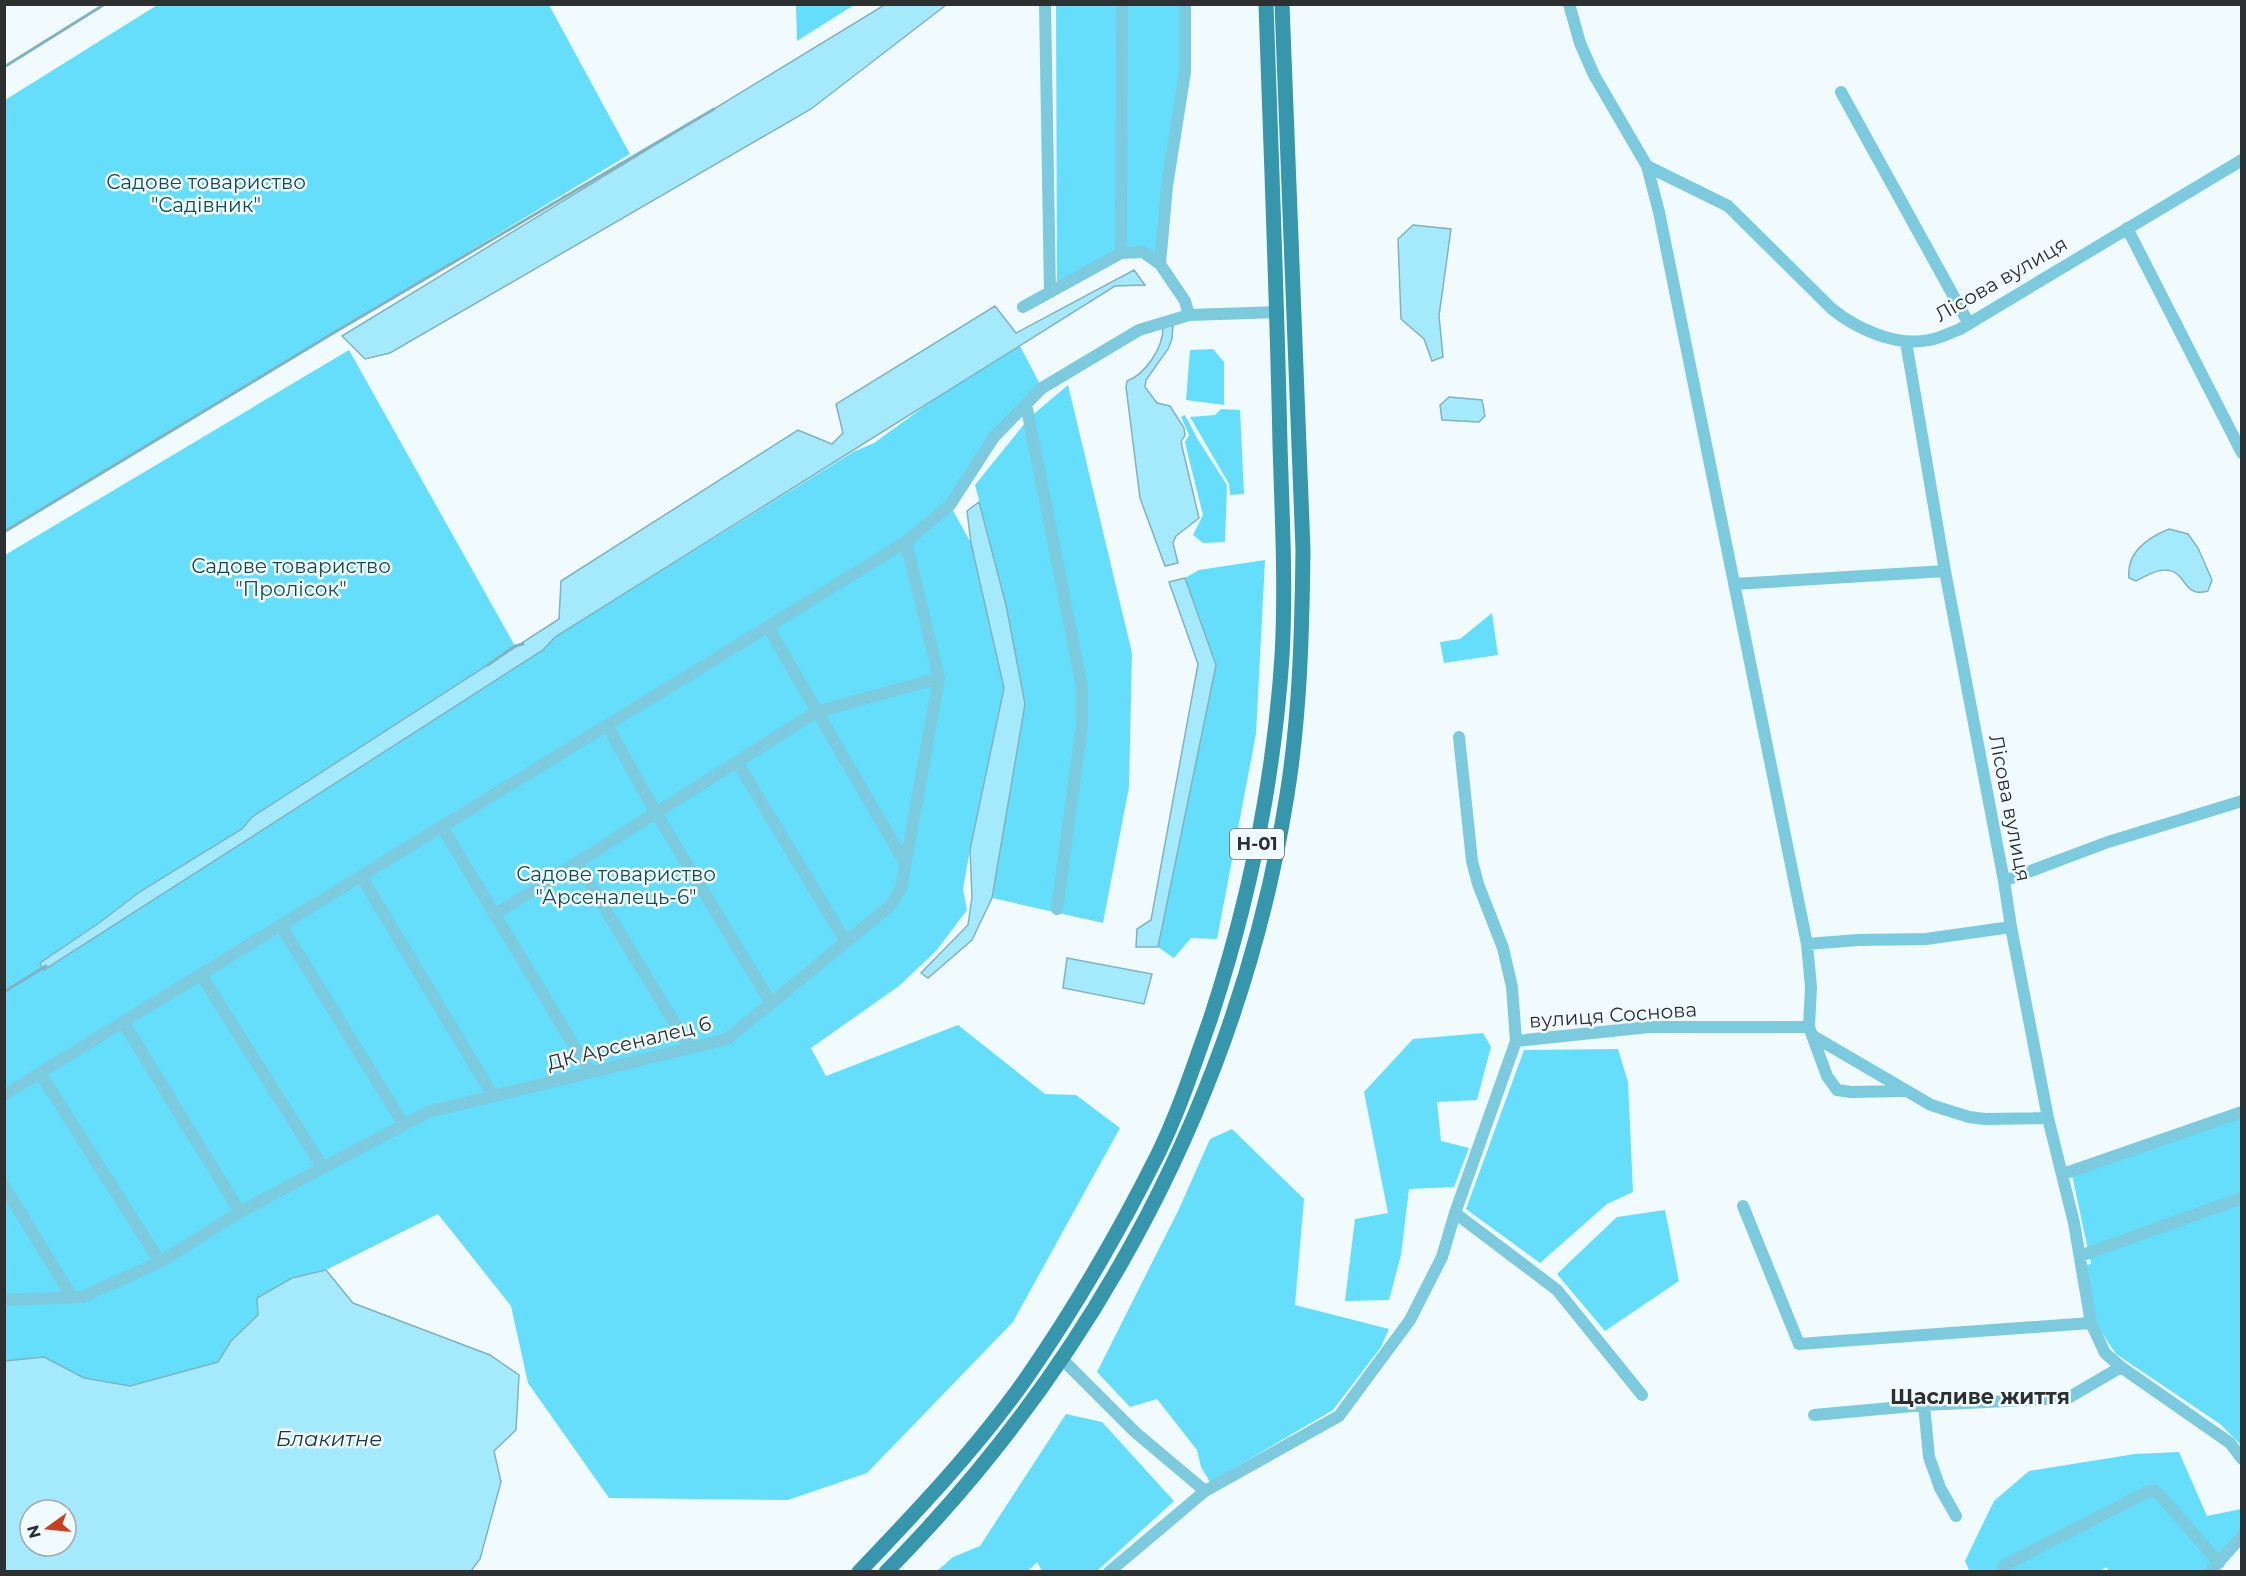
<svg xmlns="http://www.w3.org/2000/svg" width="2246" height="1576" font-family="Montserrat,sans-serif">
<rect width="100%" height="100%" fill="#f1fbfe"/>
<path fill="#64defa" d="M159,4L549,5L630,154L5,532V100Z
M796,4H854V5L797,41Z
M1056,5H1186L1161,254L1121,253L1057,288Z
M1020,346L1042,388L994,437L950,505L971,543L1004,688L970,850L963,889L967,910L937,950L899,986L811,1048L826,1076L958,1025L1045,1094L1076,1095L1120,1128L1013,1322L867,1473L788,1500L609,1498L528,1383L511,1306L438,1214L326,1270L292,1278L225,1351L218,1362L130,1386L84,1378L44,1357L5,1361V555L349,350L515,646L555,637L853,452L874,443L936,398Z
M1213,349L1224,362V405L1186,400L1190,350Z
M1068,385L1132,653L1129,787L1103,923L992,898L1025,704L1006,605L975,485L1029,418Z
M1221,409L1240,410L1244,494L1230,495L1229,484L1190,417L1215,415Z
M1185,415L1197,438L1227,485L1225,542L1203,543L1193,535L1203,515L1186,447L1185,442L1189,435L1181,417Z
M1265,560L1256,734L1217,939L1191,938L1174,958L1158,947L1216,665L1185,578L1199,570Z
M1492,613L1498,655L1444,663L1440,642L1460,639Z
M1483,1033L1491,1047L1477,1100L1437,1102L1441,1141L1469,1148L1454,1187L1409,1189L1401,1255L1389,1300L1345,1301L1355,1219L1388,1213L1364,1092L1413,1039Z
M1618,1049L1628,1082L1633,1192L1607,1204L1540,1263L1466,1209L1524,1050Z
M2241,1115V1445L2220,1424L2116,1354L2096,1324L2085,1265L2091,1264L2072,1175Z
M1232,1129L1304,1199L1295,1305L1389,1329L1381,1347L1333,1410L1210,1482L1201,1467L1197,1450L1157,1399L1130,1407L1097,1372L1179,1209L1210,1139Z
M1665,1210L1679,1281L1605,1331L1557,1274L1617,1217Z
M1066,1414L1102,1422L1174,1501L1097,1571H1042L1037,1562L1028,1571H937L953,1557L980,1546Z
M2179,1452L2207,1516L2241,1509V1536L2208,1571L2109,1572L2107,1567L2097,1572H1970L1965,1561L1994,1501L2029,1471L2135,1454Z"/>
<path fill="#a5eafc" stroke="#81b2bf" stroke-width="1.5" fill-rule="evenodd" d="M886,4L946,5L811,109L390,353L365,359L342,336Z
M1413,225L1451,229L1439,316L1443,357L1432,361L1424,339L1401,319L1398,239Z
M1134,270L1145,285L1115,286L555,637L543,650L44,970L40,963L99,923L141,891L242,829L252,817L559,619L561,581L798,430L832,444L843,433L836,404L995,306L1016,333Z
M1173,325L1172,339L1168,349L1146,380L1145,387L1157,403L1170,406L1184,428L1185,435L1181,442L1199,518L1176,536L1173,543L1178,563L1165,566L1140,498L1126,387L1127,381C1146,374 1163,347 1163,328Z
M1449,397L1482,400L1485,416L1479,422L1442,420L1440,405Z
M979,502L1006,605L1025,704L992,898L972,940L928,978L921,973L968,925L972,897L970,850L1004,688L971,543L967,511Z
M2169,529L2188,534L2198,548L2212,580L2208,591C2182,599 2187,569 2164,570C2155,570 2144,577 2136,581L2129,578C2126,552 2147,538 2169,529Z
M1185,578L1216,665L1158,947H1136L1137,929L1151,920L1198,664L1169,582Z
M1067,958L1152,974L1144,1004L1063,988Z
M326,1270L353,1303L490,1355L519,1375L516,1430L494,1451L501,1482L480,1559L471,1571H5V1361L44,1357L84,1378L130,1386L218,1362L231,1341L258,1315L257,1298L292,1278ZM30,1510H66V1546H30Z"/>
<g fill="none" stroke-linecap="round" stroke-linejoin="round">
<path stroke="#81b2bf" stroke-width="3" d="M4,67L105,4
M4,532L335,332L714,109
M488,665L515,646L523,644
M4,992L46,966"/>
<path stroke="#7bcadd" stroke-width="12" d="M1045,4L1050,292
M1569,4L1580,43L1594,75L1647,166L1659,212L1807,944L1811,987L1809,1027L1827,1076L1837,1090L1851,1092L1904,1091
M1841,92L1969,324
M1647,166L1728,206L1832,309C1857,329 1896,347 1929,340C1939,339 1950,333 1960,329L2242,160
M2127,228L2242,453
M1121,253L1122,4
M1160,264L1167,186L1185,72V4
M1023,307L1121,253L1143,252L1160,264L1185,301L1189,315
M1906,342L1945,571L2004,881L2011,927L2048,1118L2074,1223L2091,1323L2105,1353L2121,1367L2230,1443L2242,1459
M1026,404L1082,687V725L1057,909
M1734,584L1945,571
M768,627L905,863
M607,725L656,813L771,1003
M1459,737L1472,861L1478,884L1503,948L1512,987L1516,1041L1649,1027H1809
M737,762L846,942
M442,827L590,1072
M577,863L690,1048
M361,876L493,1096
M2004,881L2108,842L2242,801
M494,915L816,712L939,678
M281,926L404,1125
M1807,944L1858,940L1926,939L2011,927
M201,975L323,1168
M123,1022L240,1212
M1813,1036L1931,1105L1969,1117L1985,1119L2048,1118
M40,1073L160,1262
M4,1095L906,542L950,505L994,437L1042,388L1139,330L1189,315L1278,312
M2063,1174L2242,1112
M4,1186L72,1297
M1743,1206L1799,1344L2091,1323
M1455,1213L1557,1290L1642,1395
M2080,1256L2242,1198
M4,1300L82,1297L160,1262L240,1212L428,1112L727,1039L890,906L901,889L939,678L906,542
M1063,1360L1135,1432L1205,1491
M1814,1415L1924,1405
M1956,1516L1940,1488L1929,1457L1924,1405L2068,1398L2121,1367
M2003,1566L2147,1492L2154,1491L2159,1494L2219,1563
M1109,1572L1205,1491L1339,1416L1410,1320L1442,1257L1455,1213L1516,1041
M2210,1572L2242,1536"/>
<path stroke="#3696ab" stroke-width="15" d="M859,1572C918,1510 976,1449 1025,1380C1075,1308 1119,1232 1158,1154C1179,1111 1194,1065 1210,1020C1249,902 1274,780 1282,656C1286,586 1282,514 1280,444C1277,298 1271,151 1266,4
M886,1572C1096,1360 1240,1090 1287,795C1300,714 1302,632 1303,550L1282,4"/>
</g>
<g text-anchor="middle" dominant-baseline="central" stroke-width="5" stroke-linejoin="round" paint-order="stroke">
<rect fill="#f1fbfe" stroke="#676d6e" stroke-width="1.5" x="1230" y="829" width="54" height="30" rx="4.5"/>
<g font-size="18" font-weight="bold" fill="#2c3031">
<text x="1257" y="844">Н-01</text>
</g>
<g font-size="20" fill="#104b57" stroke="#f1fbfe">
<text x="206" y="182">Садове товариство<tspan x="206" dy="23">"Садівник"</tspan></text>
<text x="291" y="566">Садове товариство<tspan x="291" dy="23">"Пролісок"</tspan></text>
<text x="616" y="874">Садове товариство<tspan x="616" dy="23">"Арсеналець-6"</tspan></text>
</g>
<g font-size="20" fill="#2c3031" stroke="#f1fbfe">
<text transform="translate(2001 279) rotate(-30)">Лісова вулиця</text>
<text transform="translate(2010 808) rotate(79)">Лісова вулиця</text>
<text transform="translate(1613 1015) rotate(-4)">вулиця Соснова</text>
<text transform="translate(629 1043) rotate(-14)">ДК Арсеналец 6</text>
</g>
<g font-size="21" font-weight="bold" fill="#2c3031" stroke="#f1fbfe">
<text x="1980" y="1396">Щасливе життя</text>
</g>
<g font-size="21" font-style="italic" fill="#22393f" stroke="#f1fbfe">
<text x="329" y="1438">Блакитне</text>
</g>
</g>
<rect width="2246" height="1576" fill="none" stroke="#2c3031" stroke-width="12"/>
<g transform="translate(48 1528) rotate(255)"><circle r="28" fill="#f1fbfe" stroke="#a2aaac" stroke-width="1.5"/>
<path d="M0-4.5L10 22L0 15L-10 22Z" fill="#ca401c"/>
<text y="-9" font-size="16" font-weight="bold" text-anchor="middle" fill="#2c3031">N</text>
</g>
</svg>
